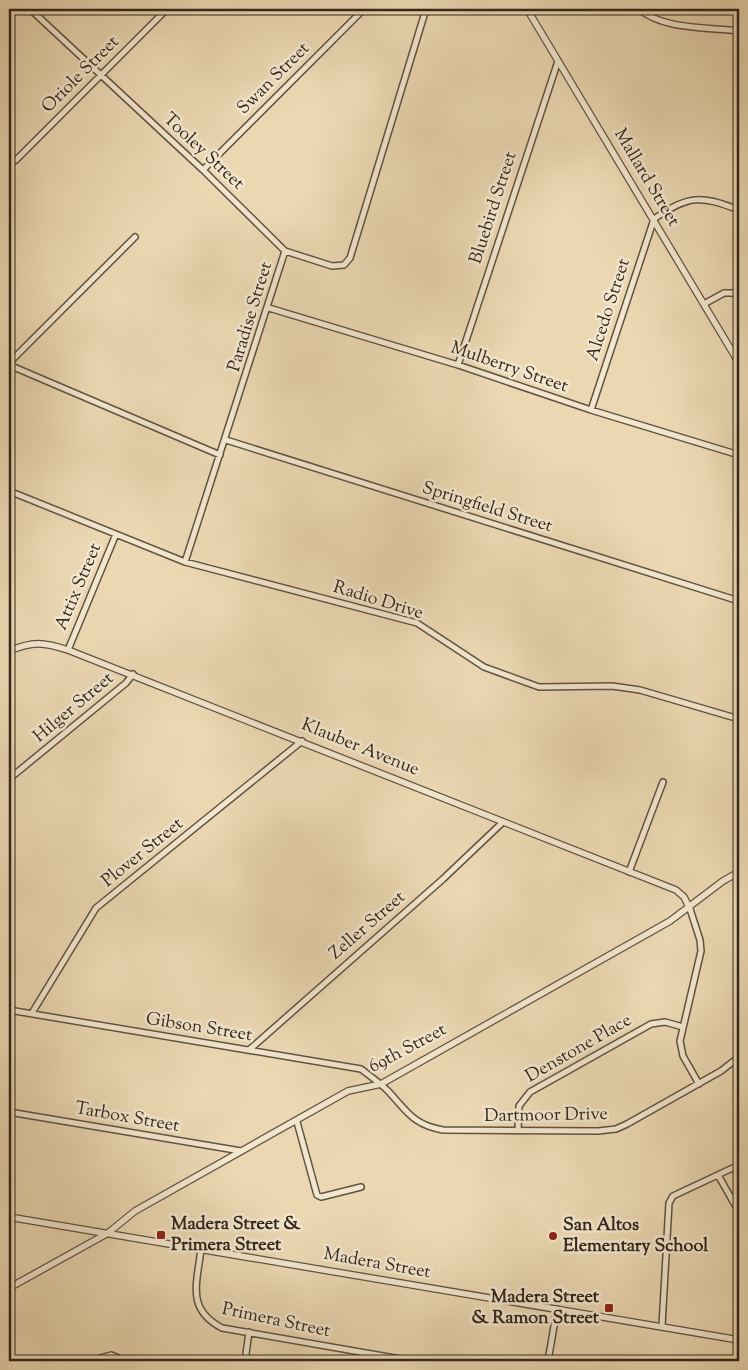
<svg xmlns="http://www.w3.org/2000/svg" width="748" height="1370" font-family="'Sorts Mill Goudy',serif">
<rect width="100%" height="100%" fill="#ebd8b3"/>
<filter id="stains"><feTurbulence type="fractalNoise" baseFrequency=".004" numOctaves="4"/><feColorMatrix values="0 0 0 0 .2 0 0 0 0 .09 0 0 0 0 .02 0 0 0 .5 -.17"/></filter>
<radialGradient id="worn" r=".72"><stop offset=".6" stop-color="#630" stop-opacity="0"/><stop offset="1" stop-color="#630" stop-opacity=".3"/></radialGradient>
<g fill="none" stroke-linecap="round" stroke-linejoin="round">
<defs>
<path id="minor" d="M30,9L203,170L285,251L332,266L344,265L350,258L426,9
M639,9C664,30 707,27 739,31
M9,163L16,160L167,9
M203,170L364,9
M704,304L724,293H739
M269,308L458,365L591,410L739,455
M9,363L135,237
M9,365L220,455
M458,365L558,61
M591,410L654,219C689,195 700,195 739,210
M226,440L739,601
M9,491L185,562L417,623L484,667L539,687L612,686L640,690L739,719
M185,562L285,251
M68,650L116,534
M9,779L126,683L133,674
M629,872L663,782
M690,909L700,940L701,951L680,1041L683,1056L699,1084
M9,1010L361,1069C370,1076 380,1083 388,1091C407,1111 413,1125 443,1130L598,1131L616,1129L627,1124L721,1071L739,1057
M32,1013L96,908L302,741
M249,1050L443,879L503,822
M9,1112L241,1151
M297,1122L317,1195L321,1197L361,1187
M518,1131L519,1106L530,1092L651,1024L665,1022L683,1027
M718,1175L739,1212
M201,1249C197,1284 186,1309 222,1328L412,1361
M662,1326L669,1203L673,1196L739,1165
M89,1361L111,1355L126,1361
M245,1361L249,1332
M548,1361L557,1309"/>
<path id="tertiary" d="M527,9L739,363
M9,651C33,641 43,642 68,650L676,890L684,897L690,909
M9,1217L739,1340
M9,1288L108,1233L135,1211L348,1091L381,1084L670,921L723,881L739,872"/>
</defs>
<use href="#minor" stroke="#615242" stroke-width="8"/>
<use href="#tertiary" stroke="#615242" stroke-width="8"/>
<use href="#minor" stroke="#f2e6ce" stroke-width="5"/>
<use href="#tertiary" stroke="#f2e6ce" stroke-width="5.5"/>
</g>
<g fill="#8f2418" stroke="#f2e6ce" stroke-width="2">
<rect x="156" y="1230" width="10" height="10" rx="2.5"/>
<circle cx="553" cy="1236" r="5"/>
<rect x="604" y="1303" width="10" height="10" rx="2.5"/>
</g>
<g text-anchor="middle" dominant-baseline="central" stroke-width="5" stroke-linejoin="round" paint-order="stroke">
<g font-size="18" fill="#33261c" stroke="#f2e6ce">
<text transform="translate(81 75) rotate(-45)">Oriole Street</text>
<text transform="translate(274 79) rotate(-45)">Swan Street</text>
<text transform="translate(203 152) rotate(43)">Tooley Street</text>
<text transform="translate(646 178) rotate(59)">Mallard Street</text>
<text transform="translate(494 208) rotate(-72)">Bluebird Street</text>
<text transform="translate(609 310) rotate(-72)">Alcedo Street</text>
<text transform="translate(251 317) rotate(-73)">Paradise Street</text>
<text transform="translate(509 368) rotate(19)">Mulberry Street</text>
<text transform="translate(487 508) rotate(17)">Springfield Street</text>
<text transform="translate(79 587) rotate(-67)">Attix Street</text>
<text transform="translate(378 601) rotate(17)">Radio Drive</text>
<text transform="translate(74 708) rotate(-40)">Hilger Street</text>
<text transform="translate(360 748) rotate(22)">Klauber Avenue</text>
<text transform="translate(143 853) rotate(-39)">Plover Street</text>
<text transform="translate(368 926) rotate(-41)">Zeller Street</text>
<text transform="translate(199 1028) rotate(9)">Gibson Street</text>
<text transform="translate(408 1049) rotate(-28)">69th Street</text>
<text transform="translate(579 1049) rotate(-30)">Denstone Place</text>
<text transform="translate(546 1116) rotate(-1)">Dartmoor Drive</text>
<text transform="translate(127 1118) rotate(10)">Tarbox Street</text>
<text transform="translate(377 1264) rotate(10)">Madera Street</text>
<text transform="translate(276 1321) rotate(12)">Primera Street</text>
</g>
<g font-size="18" font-weight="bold" fill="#33261c" stroke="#f2e6ce" text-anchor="start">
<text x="171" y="1225">Madera Street &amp;<tspan x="171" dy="21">Primera Street</tspan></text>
<text x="563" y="1226">San Altos<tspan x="563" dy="21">Elementary School</tspan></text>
<text x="599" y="1298" text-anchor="end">Madera Street<tspan x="599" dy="21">&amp; Ramon Street</tspan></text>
</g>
</g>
<rect width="748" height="1370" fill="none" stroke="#ebd8b3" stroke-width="30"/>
<rect x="10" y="10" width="728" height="1350" fill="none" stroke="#33261c" stroke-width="2.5"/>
<rect x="15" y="15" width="718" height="1340" fill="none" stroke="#33261c"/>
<rect width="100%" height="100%" filter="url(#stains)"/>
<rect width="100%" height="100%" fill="url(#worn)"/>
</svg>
